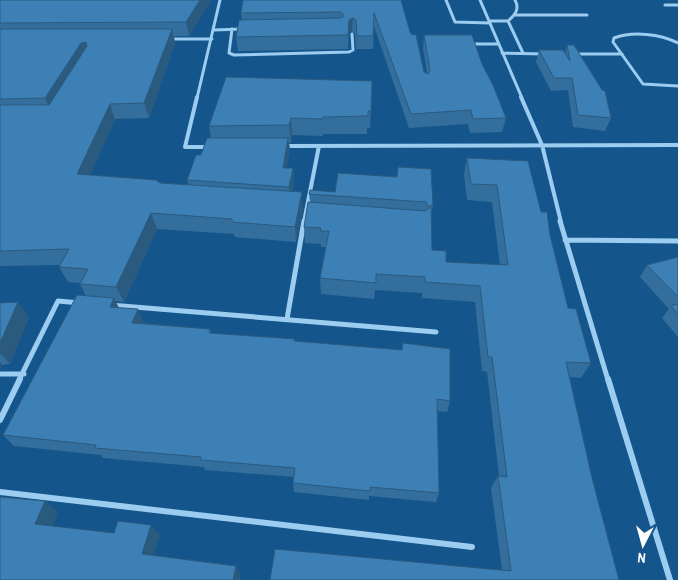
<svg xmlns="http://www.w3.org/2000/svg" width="678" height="580" font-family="'Archivo Narrow',sans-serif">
<rect width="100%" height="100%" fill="#14568c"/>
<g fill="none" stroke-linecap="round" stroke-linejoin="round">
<path stroke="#9cccf0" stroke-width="3" d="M446,0L455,22L490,23
M480,0L522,98
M515,0C520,9 515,15 508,21L523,53
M665,5H678
M515,15H587
M489,21H508
M232,29L229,53L234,55L349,52L353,50L352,34
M214,30L243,29
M170,39H212
M678,43C660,34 633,31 614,38L613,42L643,84L678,86
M469,44H498
M502,53L544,54
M573,54H622
M197,98L220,0"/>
<path stroke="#9cccf0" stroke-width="4" d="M197,97L185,147H210
M521,97L542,145L561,222
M284,146L678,145
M304,222L319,146"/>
<path stroke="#9cccf0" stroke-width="5" d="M560,221L608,380
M565,240L678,241
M110,305L436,332
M287,319L304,221
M0,374H24
M19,380L58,301L80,303"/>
<path stroke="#9cccf0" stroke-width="6" d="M608,379L670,580
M0,420L20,379
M0,492L472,547"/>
</g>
<path fill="#346e9c" d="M0,0H211L189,36H174L175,43L149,118L115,119L90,175L160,183L189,185L187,180L211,138L209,126L372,81L370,128H367V134H323V136L292,135L291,143H289L290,150L286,168H293L294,181L292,192L303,208L296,242L235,237L234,234L157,229L124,302L115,301L118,307L143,321L142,323L210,329L212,334L295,339V341L402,350L403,343L450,401L447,412L437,411L439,493L436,502L369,496V500L294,492L293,483L294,477L205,470L204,467L103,458L101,455L14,446L3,435L86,296L80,284V283L68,282L59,267L60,265L0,266Z
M401,0L410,32L424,72L427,73L423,48L424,35L482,64L506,118L502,132L470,133L468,124L409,128L374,26L373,49H356L355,33L352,31L349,33L348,49L238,51L236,37L242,20L241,13Z
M567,45L611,118L605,131L573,127L568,90L551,91L536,62L539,50L565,53Z
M467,158L541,212L550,235L568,308L591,363L581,378L569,377L592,478L619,580L502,570L491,488L498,476H499L487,372L482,371L475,302L422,298V293L375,290L374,299L321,294L320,278L326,247H321V244L305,243L304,227L310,202L309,194L335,192L397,177L398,167L433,205L431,214L432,250L446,262L500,265L492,202L467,200L464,174Z
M678,257V337L662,318L669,309L640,277L647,265Z
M0,303L29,317L10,364L2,365L0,370Z"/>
<path fill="#2b5a7f" d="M200,0H211L189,36L186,22Z
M353,18L352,31L349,33L348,49L349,20Z
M172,29L175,43L149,118L144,103Z
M86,42L91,56L52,113L45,98L81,43Z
M110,104L115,119L84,190L77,174Z
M291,118L292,135L291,143L289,125Z
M288,138L290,150L284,181L283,168Z
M293,168L294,181L290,199L289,187Z
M302,192L303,208L296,242L295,227Z
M151,213L157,229L124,302L116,287Z
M114,298L120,310L110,307Z
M18,302L29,317L10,364L0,353V343Z
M138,309L143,321L138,335L132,323Z
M0,362L2,365L0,370Z
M45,501L58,512L49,534L35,524Z
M151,525L160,535L152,563L142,554Z
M236,566L241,575L240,580H233Z"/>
<path fill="#3d80b5" stroke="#2b5a7f" d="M0,0H200L186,22L0,23Z
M243,0H401L410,32L411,34L416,35L424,72L428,74L430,70L424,35H472L482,64L493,85L506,118L473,119L471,110L411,114L374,13L373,36H357L356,20L353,18L349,20L348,35L236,37L239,20L341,18L344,16L341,12L241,13Z
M0,29H172L144,103L110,104L77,174L156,180L160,183L302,192L295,227L232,222V219L151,213L116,287L80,284L88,269L59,267L69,249L0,251V105H49L87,46L86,42L81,43L45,98L0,99Z
M567,45H574L602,90L605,91L611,118L578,115L572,78H554L539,50H563L570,61Z
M226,77L372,81L371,111H368V116L323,117V119L291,118L289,125L209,126Z
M207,138H288L283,168H293L289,187L187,180L196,155H201Z
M467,158L528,161L541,212H547L550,235L568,308L576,309L591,363L566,362L592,478L619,580H270L275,549L511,571L498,476L507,477L492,357H488L480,286L425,282V277L376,274V283L320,278L329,231H320L321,228L304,227L308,202L425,211L430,208L426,202L309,194L310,190L335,192L338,173L397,177L398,167L431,169L433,205H431L432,250L446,251V262L508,265L497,185L471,184Z
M678,257V297L647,265Z
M77,295L114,298L110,307L138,309L132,323L210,329L209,333L295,339L294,341L402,350L403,343L450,349V401L437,399L439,493L370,487V491L293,483L295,468L201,460V457L95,448L96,445L3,435Z
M18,302L0,343V303Z
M678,304V314L671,306Z
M0,497L45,501L35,524L114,533L118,521L151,525L142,554L236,566L233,580H0Z"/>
<g transform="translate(643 545) rotate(186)" stroke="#14568c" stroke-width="4" paint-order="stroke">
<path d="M0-4L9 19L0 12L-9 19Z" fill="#ffffff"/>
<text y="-8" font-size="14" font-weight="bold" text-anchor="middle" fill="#ffffff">N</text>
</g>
</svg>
